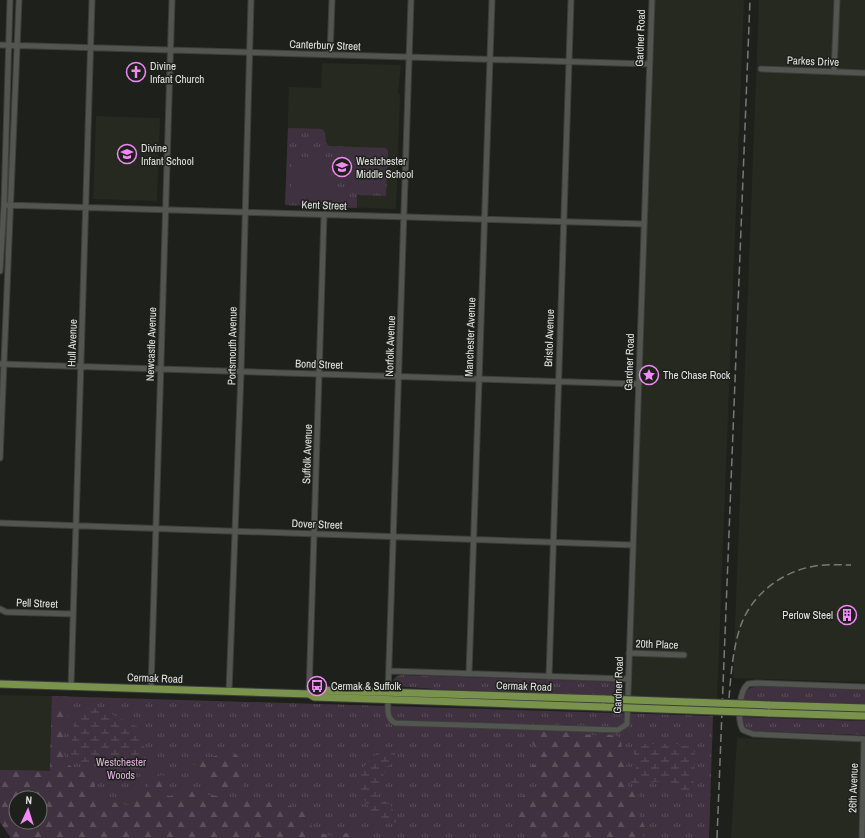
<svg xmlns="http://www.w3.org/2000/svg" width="865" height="838" font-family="'Archivo Narrow',sans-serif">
<defs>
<pattern id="grass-tufts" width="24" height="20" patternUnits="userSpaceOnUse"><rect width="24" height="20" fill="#3f313f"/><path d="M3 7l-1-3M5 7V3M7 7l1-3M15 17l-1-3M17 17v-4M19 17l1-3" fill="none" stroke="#5b4f5a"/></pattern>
<pattern id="forest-firs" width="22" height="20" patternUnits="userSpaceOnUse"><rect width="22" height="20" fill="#3f313f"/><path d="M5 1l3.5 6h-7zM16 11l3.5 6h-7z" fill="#5b4f5a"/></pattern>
<pattern id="wetland-marsh" width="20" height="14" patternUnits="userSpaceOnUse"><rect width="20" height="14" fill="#3f313f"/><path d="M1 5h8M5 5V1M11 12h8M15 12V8" fill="none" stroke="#5b4f5a"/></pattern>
</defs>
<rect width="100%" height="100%" fill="#1e201c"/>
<path fill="#25291f" d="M655,0H744L717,699L631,696Z
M759,0H865V682L733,678Z
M322,63L401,65L398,93L400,95L396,209L285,205L289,87L321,88Z
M96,116L160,118L157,201L93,199Z
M0,695L52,696L50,772L0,770Z
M737,738L865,742V838H731Z"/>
<path fill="url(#grass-tufts)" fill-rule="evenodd" d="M288,128L322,129L325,132L326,142L329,146L386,148L388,151L386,196L357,195V208L285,205Z
M401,675L617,682L623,685L624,696L434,689L395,686L393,680L397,676Z
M756,686L865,690V704L743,700L746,690Z
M52,696L713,716L709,838H11L0,822V770L50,771ZM16,798H40V822H16Z
M742,717L865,721V735L752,731L745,727Z"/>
<path fill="url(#forest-firs)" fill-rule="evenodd" d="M52,696L60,697L69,709C67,725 56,756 72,767C77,770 85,771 91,772L94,778L96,795L101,800L132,806C131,798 127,796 133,788H147L149,786L144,781L146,778L163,775L166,778L165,795L170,796L188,790L189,788L209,795L283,803C292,809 303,809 314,814L311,826C315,829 322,834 327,835C342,838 346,827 364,838H11L0,822V770L50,771ZM16,798H40V822H16Z
M556,731C567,733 579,733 590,735C602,736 610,732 621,738L622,751L628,759L626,766L630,769L627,785C635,791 639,792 641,803L636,805V809L645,827L643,838H534V836L522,826L520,818H508L506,814L508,810L516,808L517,799L526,795L535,800L538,796L536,771L531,768L532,765H539L540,754L532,742C535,730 546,732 556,731Z
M225,753C251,752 235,773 245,790L214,787L213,783L196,775L193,766L201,760Z"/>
<path fill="url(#wetland-marsh)" d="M99,708L138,727L147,756L154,766L146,770L101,767L78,764L70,755L74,724L83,710Z
M633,744H678L695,748L694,781L691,792C687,791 680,792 675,791C667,787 663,780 653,782C643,783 642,792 630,783L631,777L636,769Z
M386,748L394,751L397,761L386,767L377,797L391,805L398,822L385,824L376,819L357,788C361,768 367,759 386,748Z"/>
<path fill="#3f313f" d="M341,150L381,153L384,159L383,193C354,193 340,178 341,150Z
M292,157C323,157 338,172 338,204L299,202L293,200L291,191Z"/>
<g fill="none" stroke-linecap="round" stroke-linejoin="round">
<defs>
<path id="minor" d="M0,45L649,64
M330,55L332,0
M761,69L865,73
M834,72L837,0
M4,205L644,224
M0,271L4,205L10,0
M0,364L638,384
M0,458L19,0
M0,523L633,545
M0,609L6,612L73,614
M629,653L684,655
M389,671L628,679
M469,674L492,0
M549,677L571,0
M71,687L92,0
M865,687L756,683L748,684C739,691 737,720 743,730L753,734L865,739
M151,689L172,0
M229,692L241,372L251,0
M388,693L411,0
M309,694L324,215
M388,700C388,709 386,718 395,723L618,730L627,724L652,0
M862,838L864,739"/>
<path id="major" d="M0,684L309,694L314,697L604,707
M309,694L314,690L604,699
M768,705L865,708
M768,713L865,716"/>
</defs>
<use href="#minor" stroke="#3d3e3b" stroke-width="7"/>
<use href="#major" stroke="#3d3e3b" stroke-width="9"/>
<use href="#minor" stroke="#535551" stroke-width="5"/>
<use href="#major" stroke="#79924c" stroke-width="7"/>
<path stroke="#797a77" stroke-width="1.5" stroke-dasharray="8 4" stroke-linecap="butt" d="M729,698C731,674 733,647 741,625C752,594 783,571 815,566C827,564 839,565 851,565
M717,838L750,0"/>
<defs>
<path id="major-bridge" d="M604,699L768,705
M604,707L768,713"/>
</defs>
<use href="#major-bridge" stroke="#3d3e3b" stroke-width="9" stroke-linecap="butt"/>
<use href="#major-bridge" stroke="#79924c" stroke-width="7"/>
</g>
<defs>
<symbol id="church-ring" viewBox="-11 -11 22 22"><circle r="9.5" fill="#1e201c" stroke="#f18af4" stroke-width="1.5"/><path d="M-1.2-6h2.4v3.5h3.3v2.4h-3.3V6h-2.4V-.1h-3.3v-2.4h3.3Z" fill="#f18af4"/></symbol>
<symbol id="school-ring" viewBox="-11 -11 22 22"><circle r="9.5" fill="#1e201c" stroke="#f18af4" stroke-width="1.5"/><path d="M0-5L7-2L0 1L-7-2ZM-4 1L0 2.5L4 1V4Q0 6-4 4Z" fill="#f18af4"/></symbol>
<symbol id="sight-ring" viewBox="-11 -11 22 22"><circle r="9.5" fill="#1e201c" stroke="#f18af4" stroke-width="1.5"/><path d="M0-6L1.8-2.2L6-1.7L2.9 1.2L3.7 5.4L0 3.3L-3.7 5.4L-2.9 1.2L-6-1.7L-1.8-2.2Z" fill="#f18af4"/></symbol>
<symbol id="building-ring" viewBox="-11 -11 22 22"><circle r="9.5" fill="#1e201c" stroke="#f18af4" stroke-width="1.5"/><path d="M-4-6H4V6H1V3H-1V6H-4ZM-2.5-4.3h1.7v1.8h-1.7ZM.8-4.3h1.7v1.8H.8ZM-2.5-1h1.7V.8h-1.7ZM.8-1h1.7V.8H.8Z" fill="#f18af4"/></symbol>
<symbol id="bus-ring" viewBox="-11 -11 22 22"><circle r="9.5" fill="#1e201c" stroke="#f18af4" stroke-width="1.5"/><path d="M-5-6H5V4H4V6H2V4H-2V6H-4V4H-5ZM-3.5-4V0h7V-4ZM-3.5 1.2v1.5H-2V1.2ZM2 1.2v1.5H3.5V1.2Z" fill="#f18af4"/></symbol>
</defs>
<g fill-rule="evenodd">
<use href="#church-ring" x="125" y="61" width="22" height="22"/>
<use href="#school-ring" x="116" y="143" width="22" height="22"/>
<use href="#school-ring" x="331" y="156" width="22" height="22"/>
<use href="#sight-ring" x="638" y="364" width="22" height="22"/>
<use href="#building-ring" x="836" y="604" width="22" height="22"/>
<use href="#bus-ring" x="306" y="675" width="22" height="22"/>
</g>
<g text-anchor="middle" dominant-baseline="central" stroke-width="3" stroke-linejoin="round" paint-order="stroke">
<g font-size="11" fill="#e3e4e1" stroke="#1e201c">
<text transform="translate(640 38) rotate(-88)">Gardner Road</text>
<text transform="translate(325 45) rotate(2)">Canterbury Street</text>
<text transform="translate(813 61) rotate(2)">Parkes Drive</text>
<text transform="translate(324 205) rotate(2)">Kent Street</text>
<text transform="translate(470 337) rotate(-88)">Manchester Avenue</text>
<text transform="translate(549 338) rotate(-88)">Bristol Avenue</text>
<text transform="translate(72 343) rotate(-88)">Hull Avenue</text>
<text transform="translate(151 344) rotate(-88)">Newcastle Avenue</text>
<text transform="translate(232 346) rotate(-89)">Portsmouth Avenue</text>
<text transform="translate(390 346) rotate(-88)">Norfolk Avenue</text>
<text transform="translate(629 362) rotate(-88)">Gardner Road</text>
<text transform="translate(319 364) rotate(2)">Bond Street</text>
<text transform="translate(307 454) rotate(-88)">Suffolk Avenue</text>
<text transform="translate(317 524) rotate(2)">Dover Street</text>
<text transform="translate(37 603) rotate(2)">Pell Street</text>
<text transform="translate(657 644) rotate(2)">20th Place</text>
<text transform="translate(155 678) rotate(2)">Cermak Road</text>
<text transform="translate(618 685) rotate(-88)">Gardner Road</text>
<text transform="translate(524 686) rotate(2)">Cermak Road</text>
<text transform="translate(853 788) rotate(-88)">26th Avenue</text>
</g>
<g font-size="11" fill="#e3e4e1" stroke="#1e201c" text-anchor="start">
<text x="150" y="66">Divine<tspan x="150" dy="13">Infant Church</tspan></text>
<text x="141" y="148">Divine<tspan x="141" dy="13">Infant School</tspan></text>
<text x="356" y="161">Westchester<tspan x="356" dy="13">Middle School</tspan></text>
<text x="663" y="375">The Chase Rock</text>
<text x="833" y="615" text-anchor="end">Perlow Steel</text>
<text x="331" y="686">Cermak &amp; Suffolk</text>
</g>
<g font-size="11" fill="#dfb2df" stroke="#1e201c">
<text x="121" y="762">Westchester<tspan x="121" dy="13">Woods</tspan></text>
</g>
</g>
<g transform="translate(28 810) rotate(4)"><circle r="19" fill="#1e201c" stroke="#6d6e6b"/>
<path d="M0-3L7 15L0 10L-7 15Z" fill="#f18af4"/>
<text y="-6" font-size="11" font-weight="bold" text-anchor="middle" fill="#e3e4e1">N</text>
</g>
</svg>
